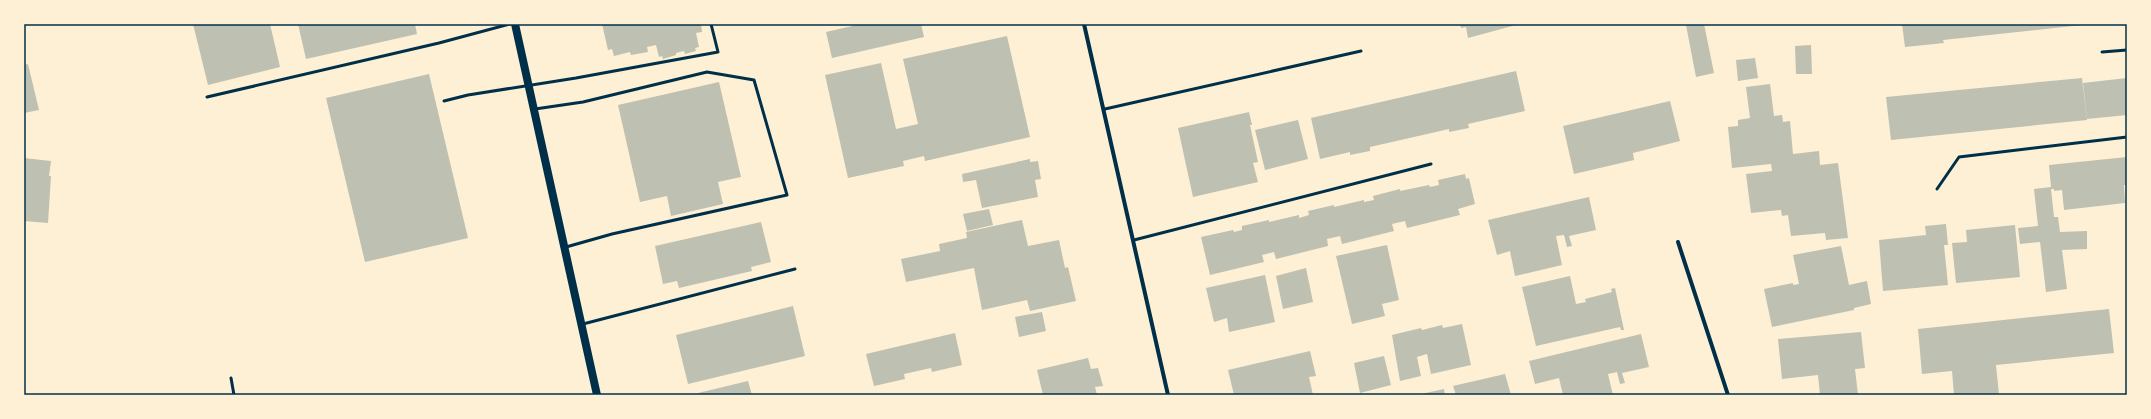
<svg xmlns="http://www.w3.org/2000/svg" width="2151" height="419" font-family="Rubik,sans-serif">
<rect width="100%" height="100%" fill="#fdf0d5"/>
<path fill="#bec0b2" d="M193,24H270L280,67L208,85Z
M298,24H415L417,34L306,59Z
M602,24H701L702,32L696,33L699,47L695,48L696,51L685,54L684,51L676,53V55L663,59L662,56L659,57L656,45L647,47L648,52L631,55L630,52L614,56L612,49L608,50Z
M861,24H921L924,37L832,58L826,32Z
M1460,24H1516V25L1468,38L1466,27L1461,28Z
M1704,24L1714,73L1696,77L1686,25Z
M1902,24H2082V25L1943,40L1944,43L1905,47Z
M1007,36L1030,137L925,161L924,156L903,161L904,166L848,178L825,75L881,63L896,129L918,124L903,59Z
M1811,45L1812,74H1796L1795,46Z
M1755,58L1758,78L1738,81L1736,60Z
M28,64L39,110L24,113V65Z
M1516,71L1525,111L1468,124L1469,128L1449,132V129L1370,147V151L1350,155V152L1320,159L1311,118Z
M429,74L468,238L365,262L326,98Z
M2082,78L2087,120L1891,140L1886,97Z
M2127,78V115L2087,119L2083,83Z
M719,82L741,177L718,182L723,204L671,216L667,196L640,202L618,105Z
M1770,84L1774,116L1782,115L1783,122L1790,121L1793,154L1819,151L1820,165L1838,163L1848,238L1826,240L1825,233L1791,236L1788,215L1782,216L1781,210L1751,213L1746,174L1772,171L1771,164L1732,168L1728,127L1738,126V120L1750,118L1746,87Z
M1670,101L1680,141L1633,153L1634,160L1574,174L1563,126Z
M1249,112L1252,125H1250L1258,162L1253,163L1258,182L1193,197L1178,128Z
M1298,120L1308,159L1265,170L1255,130Z
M2127,157V185H2124L2125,203L2064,210L2062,190L2054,191V189H2051L2054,217H2058L2060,232L2087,231V249L2062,250L2067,289L2046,292L2040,242L2020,244L2018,228L2038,226L2034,189L2051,187L2049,165Z
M24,158L51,161L49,176H51L48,223L24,221Z
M1030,159V162L1038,161L1041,179L1035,180L1038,197L982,208L976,180L963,182L962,174Z
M1465,174L1466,179L1469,178L1475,204L1458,209L1460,215L1407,228L1405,221L1392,224L1394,231L1342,244L1340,236L1327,239L1328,246L1276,259L1274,252L1262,255L1264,262L1210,275L1201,237L1233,230L1234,232L1242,230V226L1269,220V222L1299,215V218L1309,215L1308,211L1334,205V207L1364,200V202L1374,200L1373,196L1400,189V191L1429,185L1430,187L1439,185L1438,180Z
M1589,197L1596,230L1569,236L1572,246L1567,247L1564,235L1556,236L1562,265L1515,276L1510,251L1497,255L1488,220Z
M989,209L993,225L967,231L963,214Z
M1022,220L1028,246L1059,240L1065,268L1068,267L1076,301L1030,311L1027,300L982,310L974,268L906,282L901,259L940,251L939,244L967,238L966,232Z
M761,222L771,262L751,267L752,271L679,288L677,281L663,284L655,246Z
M1946,224L1948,245H1944L1948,285L1883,291L1879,240L1926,235L1925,226Z
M2015,225L2020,277L1956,283L1952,243L1967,242L1966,230Z
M1387,245L1399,300L1382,304L1385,316L1352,324L1336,256Z
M1841,246L1849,285L1867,281L1871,304L1854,308V310L1772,327L1764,289L1793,283V285L1799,284L1793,255Z
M1306,268L1313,302L1283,309L1276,276Z
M1265,275L1275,322L1229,332L1227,318L1214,322L1206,288Z
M1570,276L1576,304L1586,302L1585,299L1612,292L1611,289L1615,288L1624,330H1621L1620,327L1536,346L1522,287Z
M793,306L805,356L688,384L676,335Z
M2109,309L2114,353L1996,365L1999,395H1954L1952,371L1922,374L1918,329Z
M1042,312L1046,331L1019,337L1015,317Z
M1462,324L1471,365L1431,374L1427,354L1417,357L1421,376L1400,381L1392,335L1421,328L1422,330L1442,325L1443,328Z
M1861,332L1865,368L1855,369L1858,395H1820L1818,375L1782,379L1778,339Z
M955,333L962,365L932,372L931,368L904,374L905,379L874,386L866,354Z
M1641,334L1649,367L1622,373L1625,383L1620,384L1617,372L1608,374L1613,395H1563L1559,378L1535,384L1529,361Z
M1310,351L1316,376L1309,377L1313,395H1234L1228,370Z
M1384,356L1391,385L1360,393L1354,363Z
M1088,358L1091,369L1098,368L1103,386L1095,387L1097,395H1043L1037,370Z
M1505,374L1511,395H1456L1453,386Z
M748,381L752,395H699L698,393Z
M1444,389L1445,395H1421V394Z"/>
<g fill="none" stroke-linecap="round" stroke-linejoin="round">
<path stroke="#003049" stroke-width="3" d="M2102,52L2127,50
M207,97L439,43L510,24
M444,101L468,95L576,78L718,52L711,24
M535,109L583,102L707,72L754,80L787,195L612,234L566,247
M1105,109L1361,51
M1937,189L1959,157L2127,137
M1134,240L1431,164
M583,324L795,269
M231,378L234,395"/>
<path stroke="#003049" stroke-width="4" d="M1084,24L1168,395
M1678,242L1728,395"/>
<path stroke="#003049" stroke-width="8" d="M515,24L597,395"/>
</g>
<rect width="2151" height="419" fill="none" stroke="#fdf0d5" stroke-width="50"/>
<rect x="25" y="25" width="2101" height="369" fill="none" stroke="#003049" stroke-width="1.5"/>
</svg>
